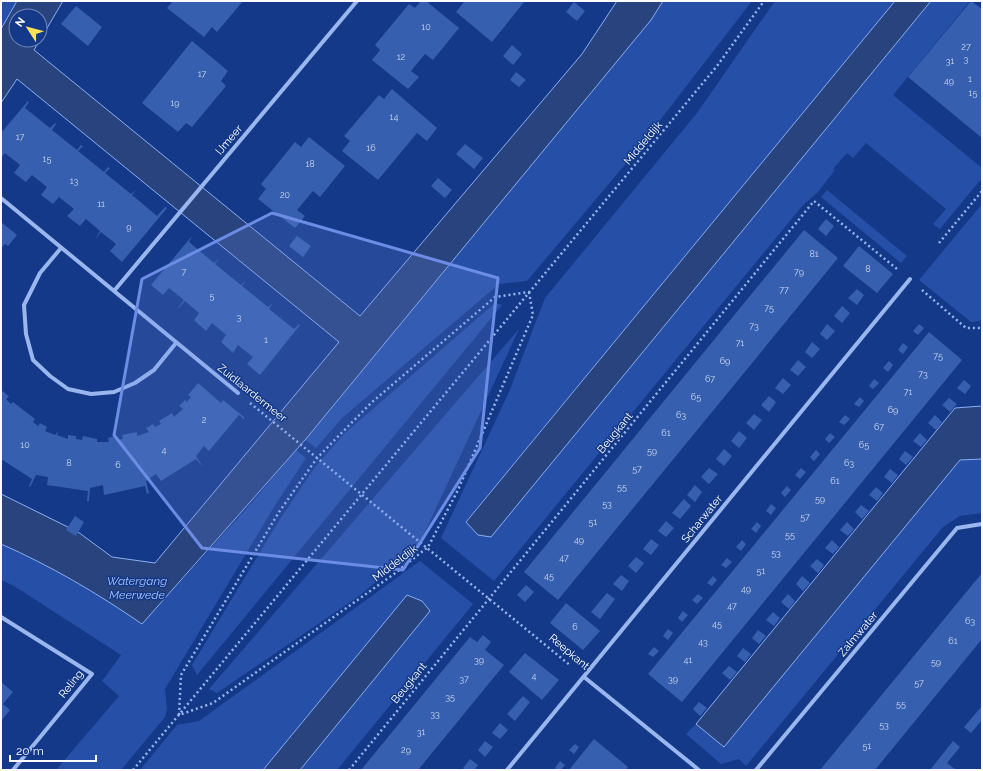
<svg xmlns="http://www.w3.org/2000/svg" width="983" height="771" font-family="Raleway,sans-serif">
<rect width="100%" height="100%" fill="#143988"/>
<path fill="#2650a7" d="M1,1H17L1,29Z
M663,1H752L634,154L527,281L499,284L342,418L316,448L305,440L651,20Z
M775,1H895L466,521C474,532 479,535 491,537L931,1H970L893,95L982,168V178L940,229L933,224L946,209L866,143L853,158L847,153L833,169L835,170L818,192L803,205L494,581L441,538L509,392L545,298L697,113Z
M827,190L907,256L901,263L821,197Z
M982,204V319L980,321L971,322L919,280Z
M495,303L502,305L197,675L192,665L280,519L315,467L344,434Z
M519,329L418,547L359,596L217,693L209,689Z
M296,450L306,458L274,507L165,689L167,709L165,717L121,770H56L119,696L102,681L121,655L14,586L1,580V544C51,566 97,593 142,624L248,507Z
M982,459V513L960,516L943,527L746,766L739,759L721,764L686,734L960,460Z
M420,561L473,604L337,770H300L430,611L422,601L407,595L263,770H140L177,725L199,721Z"/>
<path fill="#28437e" stroke="#8baff3" d="M17,1H63L40,40V16H16V40H40L34,50L360,316L582,54L617,1H663L651,20L305,440L142,624C97,593 51,566 1,544V494L78,532L112,557L155,563L339,342L17,79L1,103V29Z
M895,1H931L491,537L478,535L466,522Z
M982,406V459L960,460L724,747L696,724L955,408Z
M407,595L422,601L430,611L300,770H263Z"/>
<path fill="#375fb0" d="M173,1H243L217,32L212,27L204,37L167,8Z
M421,1H426L459,28L433,60L425,54L411,71L419,77L408,89L372,60L380,50L375,45L409,4L415,8Z
M462,1H525L492,42L456,12L464,2Z
M971,1L982,9V138L908,77Z
M574,2L585,11L577,21L566,12Z
M76,6L102,27L88,46L61,24Z
M192,41L228,71L221,81L226,86L192,127L186,123L178,132L142,103Z
M512,45L522,54L513,65L503,56Z
M516,72L526,80L519,87L510,80Z
M392,89L437,128L427,141L417,133L378,180L342,151L350,141L344,136L379,95L384,99Z
M28,101L29,102L25,108L50,128L55,123L56,124L52,130L77,150L81,145L83,146L78,151L104,172L108,167L110,168L105,173L131,194L136,190L132,195L157,216L165,207L167,208L122,262L110,251L116,244L101,232L95,240L100,231L86,219L80,226L67,216L74,209L59,197L53,204L41,195L47,187L32,175L26,182L14,173L20,165L5,153L1,158V133Z
M309,137L345,166L320,197L313,191L297,210L305,216L295,228L258,199L266,189L261,184L295,142L301,147Z
M465,144L483,158L474,169L456,154Z
M438,178L452,190L445,198L431,186Z
M826,219L834,226L826,236L818,229Z
M1,222L17,235L8,246L5,244L1,248Z
M804,230L838,258L558,600L524,572Z
M192,236L189,242L214,263L219,259L215,264L241,285L246,280L242,286L268,307L273,303L269,309L294,329L299,324L300,325L260,375L247,364L253,357L238,345L233,353L221,342L226,335L225,334L212,323L206,331L194,320L199,313L185,301L179,308H178L184,300L169,288L163,295L151,285Z
M297,236L311,246L303,257L289,246Z
M859,246L893,274L877,293L843,266Z
M857,289L864,295L857,305L848,298Z
M842,306L850,313L842,323L834,316Z
M827,324L835,331L827,340L820,334Z
M919,324L924,328L918,335L913,331Z
M929,332L962,360L682,702L648,674Z
M812,342L820,349L812,358L805,352Z
M903,343L908,347L903,354L898,350Z
M798,360L806,367L798,376L790,370Z
M889,361L893,365L888,372L883,368Z
M783,378L791,385L783,394L775,388Z
M874,379L879,383L873,389L869,386Z
M964,380L971,386L965,394L957,388Z
M198,383L221,403L223,400L245,418L244,419L239,415L209,451L204,446L196,456L203,467L196,459L161,481L156,474L146,481L149,493L147,494L145,486L104,495L103,485L90,488L89,501H87L88,491L47,485L48,477L36,475L30,487L29,486L32,479L1,459V394L3,391L9,397L6,399L11,404L13,402L35,419L33,422L38,426L40,423L47,427L45,431L55,435L58,431L57,435L68,439V435L76,436V439L82,440L83,436L97,439V442H109L108,438L116,436L117,440L123,439L122,435L137,432V436L149,432L146,428L153,424L155,427L161,424L159,421L172,413L174,417L183,409L179,406L185,400L187,402L191,397L188,395Z
M769,396L776,402L769,412L761,405Z
M860,397L864,401L859,407L854,404Z
M949,398L957,404L950,412L942,405Z
M754,414L762,420L754,430L746,423Z
M845,415L850,419L844,425L839,422Z
M935,415L942,422L936,430L928,423Z
M739,431L747,438L739,448L731,441Z
M830,433L835,437L829,443L825,439Z
M920,433L927,440L921,447L913,441Z
M724,449L732,456L724,466L716,459Z
M816,450L820,454L814,461L810,457Z
M905,451L913,457L906,465L899,459Z
M709,468L718,474L709,484L701,477Z
M801,468L806,472L800,479L795,475Z
M890,469L898,475L892,483L884,477Z
M695,485L702,492L695,502L687,495Z
M787,486L791,490L785,497L781,493Z
M876,487L883,493L877,501L869,495Z
M684,499L691,506L680,519L672,513Z
M771,504L776,508L771,515L766,511Z
M861,505L869,511L862,519L855,512Z
M75,516L84,522L76,536L66,530Z
M666,521L674,528L666,537L658,531Z
M757,522L761,526L756,533L751,529Z
M847,522L854,529L848,536L840,530Z
M651,539L659,545L651,555L643,549Z
M742,540L746,544L741,551L736,547Z
M832,540L839,547L833,554L825,548Z
M636,557L644,563L636,573L628,566Z
M727,558L732,562L726,568L721,565Z
M817,559L824,565L818,573L810,566Z
M982,573V639L875,770H820Z
M621,575L629,581L622,591L613,584Z
M713,576L717,580L712,586L707,583Z
M802,576L810,583L803,591L796,584Z
M526,585L534,592L525,602L517,595Z
M607,593L615,599L600,619L591,612Z
M698,594L703,598L697,604L692,600Z
M788,594L795,601L789,609L781,602Z
M566,603L600,631L583,650L550,623Z
M683,611L688,615L682,622L678,618Z
M773,612L780,618L774,626L766,620Z
M668,629L673,633L668,640L663,636Z
M758,630L766,636L759,644L752,638Z
M483,635L491,642L485,650L504,665L418,770H361L470,637L477,642Z
M654,647L659,651L653,657L648,654Z
M743,648L751,654L745,662L737,656Z
M525,653L559,680L542,700L509,672Z
M729,666L737,672L730,680L722,673Z
M1,682L13,692L3,704L10,710L1,721Z
M523,696L530,702L515,721L507,714Z
M699,702L707,708L700,716L693,709Z
M982,706V720L971,733L964,727Z
M500,723L508,730L500,739L492,733Z
M594,739L628,767L626,770H569Z
M485,741L493,747L485,757L478,750Z
M953,741L960,747L947,763L956,770H930Z
M575,744L579,747L574,754L569,750Z
M470,759L478,765L474,770H465L463,768Z
M560,761L565,765L561,770H557L555,768Z"/>
<g fill="none" stroke-linecap="round" stroke-linejoin="round">
<path stroke="#99b6ef" stroke-width="2.5" stroke-dasharray="2 3" stroke-linecap="butt" d="M939,243L982,191
M922,290L966,328H982
M529,292L533,315L458,490L428,547L394,574L213,703L179,715L181,675L279,512L317,458L371,403L495,297Z
M250,403L571,666
M133,770L717,66L764,1
M349,770L814,201L897,269"/>
<path stroke="#99b6ef" stroke-width="4" d="M1,198L238,393
M61,248L40,273L24,305L26,334L33,360L50,376L68,389L91,394L114,392L135,383L154,370L176,343
M114,291L357,1
M1,617L92,674L13,770
M584,677L699,770
M507,770L910,279
M756,770L957,528L982,524"/>
</g>
<path fill="#6c8ce6" fill-opacity="0.2" stroke="#6c8ce6" stroke-width="3" stroke-linejoin="round" d="M272,213L498,278L480,448L403,570L202,548L114,435L142,279Z"/>
<g text-anchor="middle" dominant-baseline="central" stroke-width="3" stroke-linejoin="round" paint-order="stroke">
<g font-size="9" fill="#cdd7eb">
<text x="426" y="27">10</text>
<text x="966" y="47">27</text>
<text x="401" y="57">12</text>
<text x="966" y="59">3</text>
<text x="950" y="61">31</text>
<text x="202" y="74">17</text>
<text x="970" y="79">1</text>
<text x="949" y="81">49</text>
<text x="973" y="93">15</text>
<text x="175" y="103">19</text>
<text x="394" y="117">14</text>
<text x="20" y="137">17</text>
<text x="371" y="148">16</text>
<text x="47" y="159">15</text>
<text x="310" y="164">18</text>
<text x="74" y="181">13</text>
<text x="285" y="195">20</text>
<text x="101" y="204">11</text>
<text x="129" y="227">9</text>
<text x="814" y="254">81</text>
<text x="868" y="269">8</text>
<text x="184" y="272">7</text>
<text x="799" y="272">79</text>
<text x="784" y="290">77</text>
<text x="212" y="296">5</text>
<text x="769" y="308">75</text>
<text x="239" y="317">3</text>
<text x="754" y="326">73</text>
<text x="266" y="340">1</text>
<text x="740" y="343">71</text>
<text x="938" y="356">75</text>
<text x="725" y="361">69</text>
<text x="923" y="374">73</text>
<text x="710" y="379">67</text>
<text x="908" y="392">71</text>
<text x="696" y="397">65</text>
<text x="893" y="410">69</text>
<text x="681" y="415">63</text>
<text x="204" y="420">2</text>
<text x="879" y="427">67</text>
<text x="666" y="433">61</text>
<text x="25" y="445">10</text>
<text x="864" y="445">65</text>
<text x="164" y="450">4</text>
<text x="652" y="451">59</text>
<text x="69" y="463">8</text>
<text x="849" y="463">63</text>
<text x="118" y="465">6</text>
<text x="637" y="469">57</text>
<text x="835" y="481">61</text>
<text x="622" y="487">55</text>
<text x="820" y="499">59</text>
<text x="607" y="504">53</text>
<text x="805" y="517">57</text>
<text x="593" y="522">51</text>
<text x="790" y="535">55</text>
<text x="579" y="540">49</text>
<text x="776" y="553">53</text>
<text x="564" y="558">47</text>
<text x="761" y="571">51</text>
<text x="549" y="576">45</text>
<text x="746" y="589">49</text>
<text x="732" y="606">47</text>
<text x="970" y="621">63</text>
<text x="717" y="624">45</text>
<text x="575" y="627">6</text>
<text x="953" y="641">61</text>
<text x="703" y="642">43</text>
<text x="479" y="660">39</text>
<text x="688" y="660">41</text>
<text x="936" y="662">59</text>
<text x="534" y="676">4</text>
<text x="464" y="679">37</text>
<text x="673" y="679">39</text>
<text x="919" y="683">57</text>
<text x="450" y="697">35</text>
<text x="901" y="704">55</text>
<text x="435" y="714">33</text>
<text x="884" y="725">53</text>
<text x="421" y="732">31</text>
<text x="867" y="746">51</text>
<text x="406" y="750">29</text>
</g>
<g font-size="11" fill="#fff" stroke="#143988">
<text transform="translate(229 140) rotate(-50)">IJmeer</text>
<text transform="translate(643 143) rotate(-50)">Middeldijk</text>
<text transform="translate(252 393) rotate(39)">Zuidlaardermeer</text>
<text transform="translate(615 433) rotate(-51)">Beugkant</text>
<text transform="translate(702 519) rotate(-51)">Scharwater</text>
<text transform="translate(395 563) rotate(-37)">Middeldijk</text>
<text transform="translate(858 634) rotate(-50)">Zalmwater</text>
<text transform="translate(569 652) rotate(40)">Reepkant</text>
<text transform="translate(409 683) rotate(-51)">Beugkant</text>
<text transform="translate(71 684) rotate(-52)">Reling</text>
</g>
<g font-size="12" font-style="italic" fill="#a5c0f7" stroke="#143988">
<text x="137" y="581">Watergang<tspan x="137" dy="14">Meerwede</tspan></text>
</g>
</g>
<rect width="983" height="771" fill="none" stroke="#ffffff" stroke-width="4"/>
<g transform="translate(28 28) rotate(306)"><circle r="19" fill="#143988" stroke="#7288b8"/>
<path d="M0-3L7 15L0 10L-7 15Z" fill="#ffe257"/>
<text y="-6" font-size="11" font-weight="bold" text-anchor="middle" fill="#ffffff">N</text>
</g>
<path d="M10 755v6h86v-6" fill="none" stroke="#ffffff" stroke-width="2"/>
<text x="16" y="755" font-size="12" fill="#ffffff" stroke="#143988" stroke-width="3" paint-order="stroke">20 m</text>
</svg>
